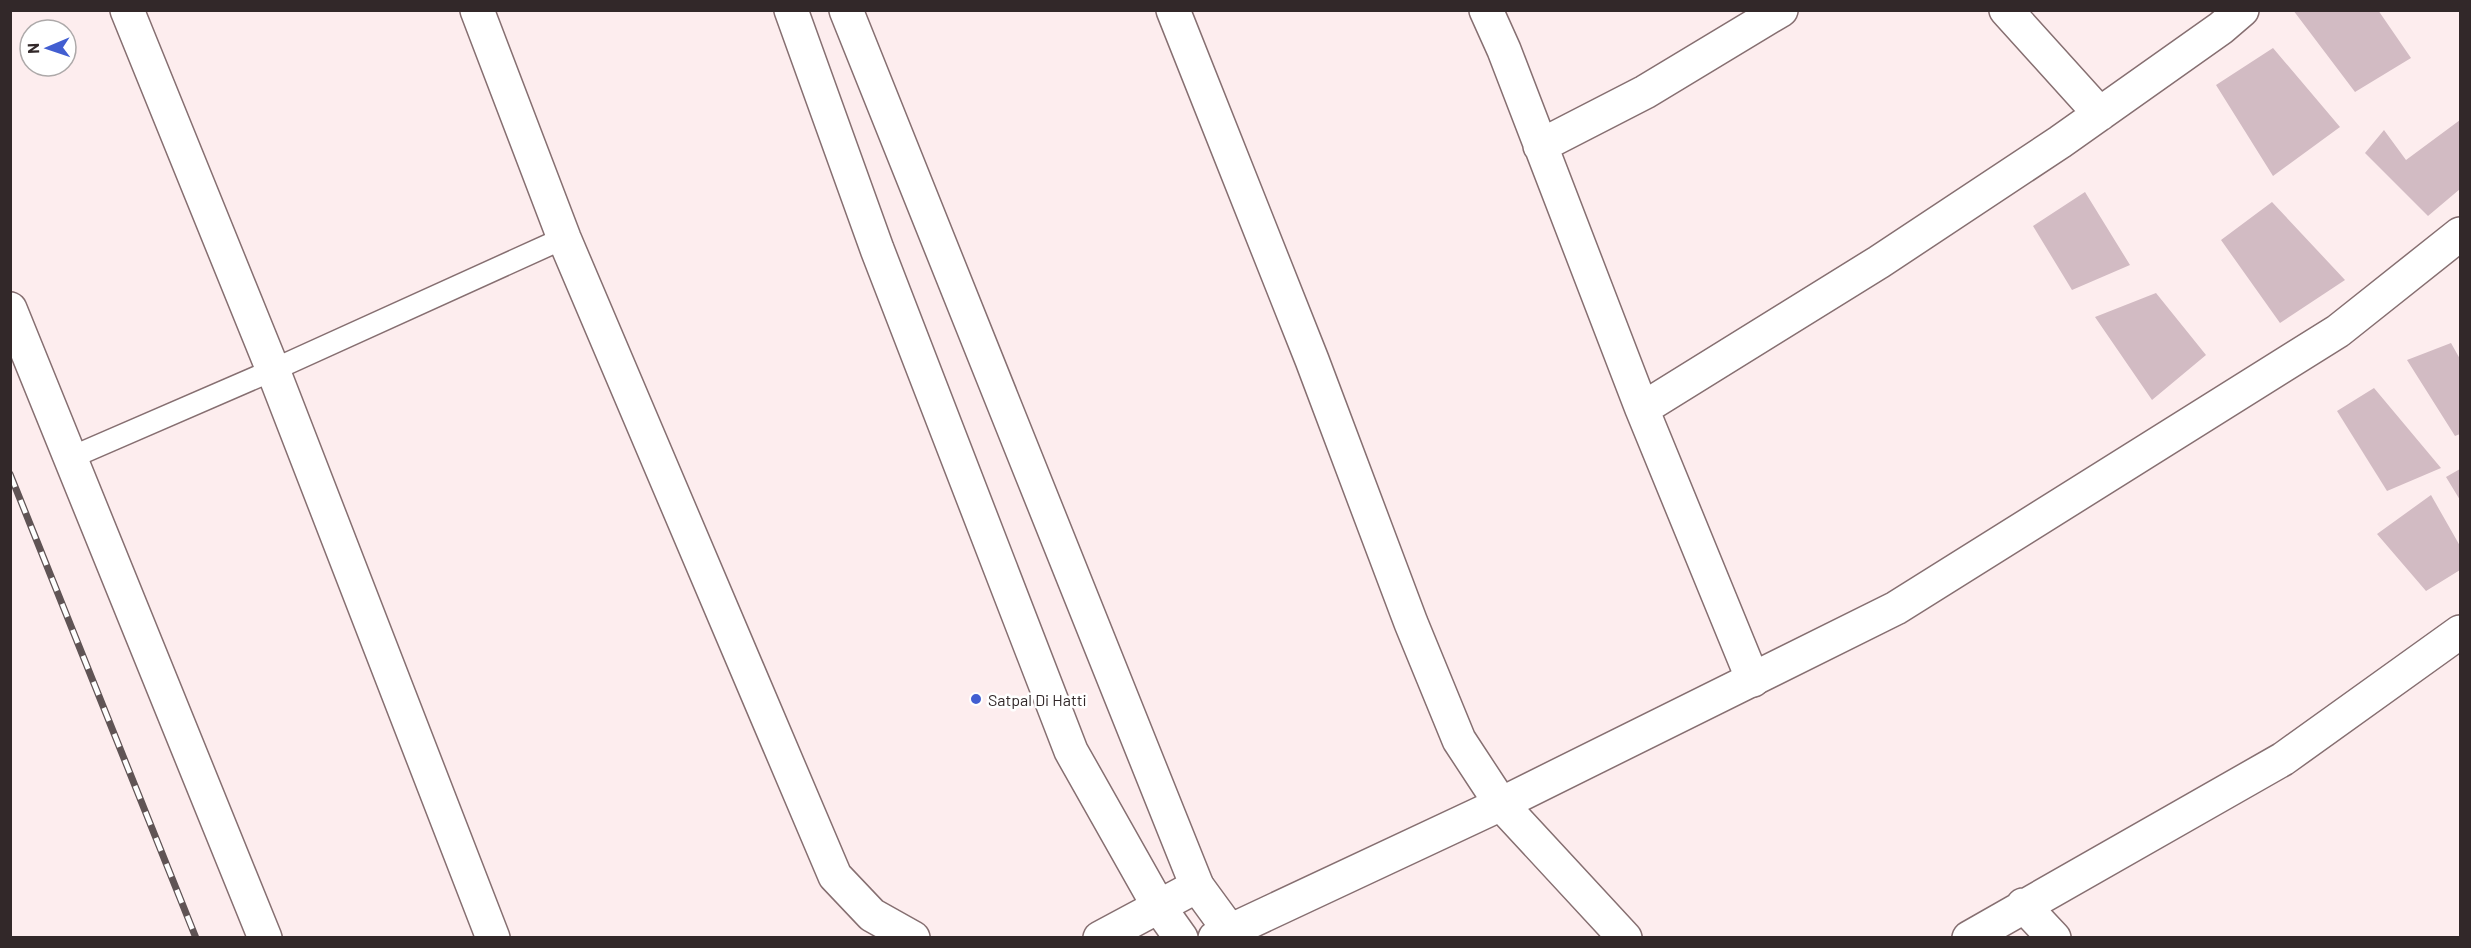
<svg xmlns="http://www.w3.org/2000/svg" width="2471" height="948" font-family="Barlow,sans-serif">
<rect width="100%" height="100%" fill="#fdedee"/>
<path fill="#d2bbc3" d="M2293,10H2378L2411,58L2355,92Z
M2273,48L2340,127L2273,176L2216,85Z
M2460,120V189L2428,216L2365,153L2384,130L2406,160Z
M2085,192L2130,265L2072,290L2033,226Z
M2272,202L2345,280L2280,323L2221,240Z
M2156,293L2206,355L2152,400L2095,317Z
M2451,343L2460,359V434L2455,436L2407,360Z
M2374,388L2441,468L2387,491L2337,411Z
M2460,469V500L2446,477Z
M2431,495L2460,546V570L2426,591L2377,534Z"/>
<g fill="none" stroke-linecap="round" stroke-linejoin="round">
<defs>
<path id="lane" d="M70,458L273,370L564,238"/>
<path id="street" d="M127,10L273,370L493,938
M477,10L564,238L835,876L872,915L913,938
M1173,10L1312,360L1411,623L1459,740L1501,804L1625,938
M1486,10L1504,50L1642,409
M2006,10L2100,114
M1540,146L1645,92L1781,10
M10,309L265,938
M1753,680L1642,409L1879,262L2060,142L2221,28L2242,10
M2023,905L2054,938
M1100,938L1197,886
M1969,938L2283,759L2460,632"/>
<path id="secondary" d="M791,10L877,249L1071,751L1159,907L1181,938
M846,10L1197,886L1235,938
M1215,938L1501,804L1896,608L2338,331L2460,234"/>
</defs>
<use href="#lane" stroke="#866f71" stroke-width="24"/>
<use href="#street" stroke="#866f71" stroke-width="36"/>
<use href="#secondary" stroke="#866f71" stroke-width="36"/>
<use href="#lane" stroke="#fff" stroke-width="21"/>
<use href="#street" stroke="#fff" stroke-width="33"/>
<use href="#secondary" stroke="#fff" stroke-width="33"/>
<defs>
<path id="rail" d="M10,474L196,938"/>
</defs>
<use href="#rail" stroke="#605455" stroke-width="7"/>
<use href="#rail" stroke="#fff" stroke-width="4.5" stroke-dasharray="14" stroke-linecap="butt"/>
</g>
<circle fill="#425ed1" stroke="#fff" stroke-width="2" cx="976" cy="699" r="6"/>
<g text-anchor="middle" dominant-baseline="central" stroke-width="5" stroke-linejoin="round" paint-order="stroke">
<g font-size="16" fill="#322829" stroke="#fff" text-anchor="start">
<text x="988" y="699">Satpal Di Hatti</text>
</g>
</g>
<rect width="2471" height="948" fill="none" stroke="#322829" stroke-width="24"/>
<g transform="translate(48 48) rotate(268)"><circle r="28" fill="#ffffff" stroke="#ada9a9" stroke-width="1.5"/>
<path d="M0-4.5L10 22L0 15L-10 22Z" fill="#425ed1"/>
<text y="-9" font-size="16" font-weight="bold" text-anchor="middle" fill="#322829">N</text>
</g>
</svg>
